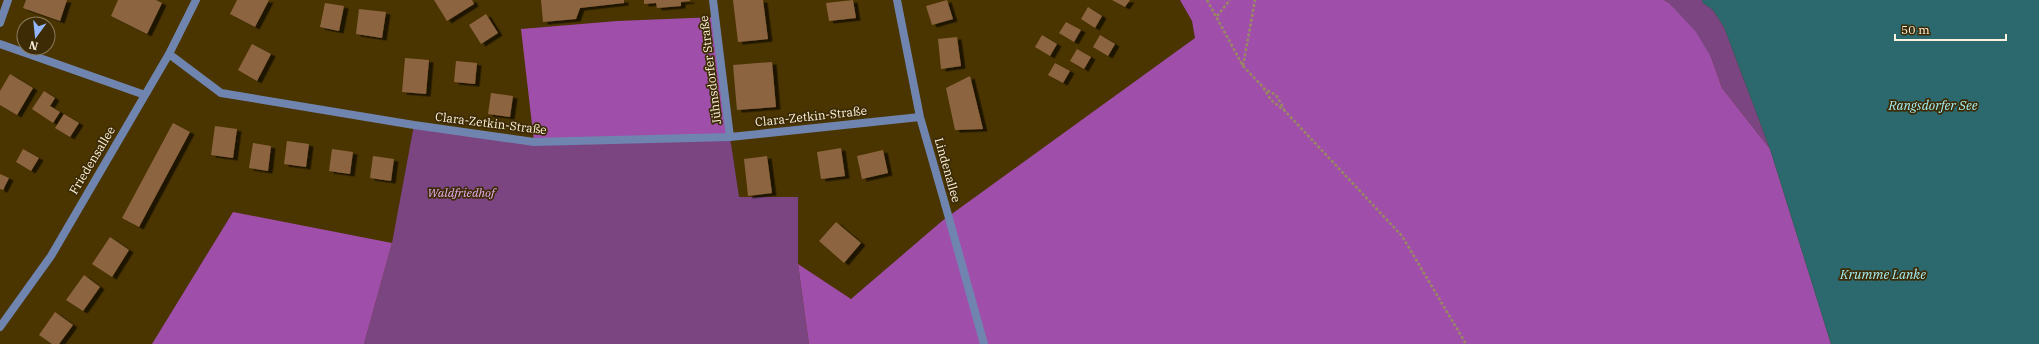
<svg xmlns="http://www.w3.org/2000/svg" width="2039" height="344" font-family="'IBM Plex Serif',serif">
<defs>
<filter id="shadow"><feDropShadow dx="4.5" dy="2.5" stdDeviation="0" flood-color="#0009"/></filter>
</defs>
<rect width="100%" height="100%" fill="#4a3400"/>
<path fill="#7b4582" d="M1664,0H1702L1703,3L1713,10L1724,27L1770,149L1722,88L1711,57L1669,3Z
M414,125L534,142L730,137L739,197H798V264L809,344H364L392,243Z"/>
<path fill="#9f4fa9" d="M1180,0H1664L1669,3L1696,32L1711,57L1722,88L1770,149L1831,344H809L798,264L851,299L942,221L1195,38L1192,21Z
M716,17L730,137L534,142L521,29L617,21Z
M233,212L392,243L364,344H152Z"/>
<path fill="#2c696e" d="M1702,0H2039V344H1831L1770,149L1724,27L1713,10L1703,3Z"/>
<path fill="#8c6541" filter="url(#shadow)" d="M26,0H67L60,21L23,8Z
M118,0H156L162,3L147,34L111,16Z
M237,0H269L255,27L230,14Z
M434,0H472L474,4L447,21Z
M541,0H624V3L580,8L576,19L543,22Z
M644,0H690V1L681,2V6L657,8L656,3L644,4Z
M733,0H763L768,39L738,42Z
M853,0L856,18L829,21L826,3Z
M947,0L953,19L932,25L926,6Z
M1112,0H1130L1125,7Z
M325,3L344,6L339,31L320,27Z
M1088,7L1102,16L1095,28L1081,19Z
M359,9L386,12L382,38L356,34Z
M486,14L498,33L481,44L469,25Z
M1066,22L1081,30L1074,42L1059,33Z
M1042,35L1057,44L1050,56L1035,47Z
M1100,35L1115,44L1108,56L1093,47Z
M957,37L961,66L941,69L938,39Z
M252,44L271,54L257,81L238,70Z
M1077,49L1091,57L1084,69L1070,61Z
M405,58L429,60L426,94L402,92Z
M456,61L477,63L475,84L454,82Z
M772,62L776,107L737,110L733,65Z
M1055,63L1070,71L1063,83L1048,75Z
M10,74L33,88L17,115L0,105V91Z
M970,76L983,129L955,130L946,88Z
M44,91L55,98L50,106L60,112L53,123L32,109Z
M491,93L513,96L510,117L488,114Z
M64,114L79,123L70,137L55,128Z
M173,123L190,132L139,227L122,218Z
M215,126L237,129L233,158L211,155Z
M287,141L309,144L306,167L284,164Z
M253,143L271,146L268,171L249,168Z
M841,148L845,176L821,179L817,152Z
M23,149L39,158L31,171L16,162Z
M332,149L353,152L350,174L329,171Z
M883,150L888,173L862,179L857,156Z
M373,156L394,159L391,181L370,178Z
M767,156L772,193L748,196L744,159Z
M0,174L9,178L3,190L0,189Z
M836,222L861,243L844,263L819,241Z
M110,237L129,250L112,277L92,264Z
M84,275L100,287L83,311L66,300Z
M55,312L73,325L59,344H52L39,335Z"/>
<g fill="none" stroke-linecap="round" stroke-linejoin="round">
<path stroke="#998862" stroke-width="2.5" stroke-dasharray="3 2" stroke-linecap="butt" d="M1207,0L1243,66L1263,87L1271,100L1285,111L1402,236L1466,344
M1217,16L1230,0
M1243,66L1255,0
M1263,88L1276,95L1284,109"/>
<path stroke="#6f85b0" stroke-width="8" d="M945,204L984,344"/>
<path stroke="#6f85b0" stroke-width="8" d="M713,0L730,137
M897,0L920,117L945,204
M0,23L8,0
M0,44L145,95
M169,54L221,93L414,125L534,142L730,137L920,117
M0,327L51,256L169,54L196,0"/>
</g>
<g text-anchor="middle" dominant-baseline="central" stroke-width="3.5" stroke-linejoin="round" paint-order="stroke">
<g font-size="12" fill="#fdf2de" stroke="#3c2b05">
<text transform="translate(710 70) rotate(-97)">Jühnsdorfer Straße</text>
<text transform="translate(811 116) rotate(-6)">Clara-Zetkin-Straße</text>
<text transform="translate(491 123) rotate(7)">Clara-Zetkin-Straße</text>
<text transform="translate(92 160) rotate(-59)">Friedensallee</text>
<text transform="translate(948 170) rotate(74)">Lindenallee</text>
</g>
<g font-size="12" font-style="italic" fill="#ebaff2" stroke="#3c2b05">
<text x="461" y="192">Waldfriedhof</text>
</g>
<g font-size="13" font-style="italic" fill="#a6f1f8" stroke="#3c2b05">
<text x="1933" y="105">Rangsdorfer See</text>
<text x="1883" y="274">Krumme Lanke</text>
</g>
</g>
<g transform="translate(36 36) rotate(195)"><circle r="19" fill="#3c2b05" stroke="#897b5c"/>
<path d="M0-3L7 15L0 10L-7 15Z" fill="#93b7fd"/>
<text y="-6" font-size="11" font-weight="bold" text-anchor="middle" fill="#fdf2de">N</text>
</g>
<path d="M1895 34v6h111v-6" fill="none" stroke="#fdf2de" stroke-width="2"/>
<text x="1901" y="34" font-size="12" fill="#fdf2de" stroke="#3c2b05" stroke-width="3" paint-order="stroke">50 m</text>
</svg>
